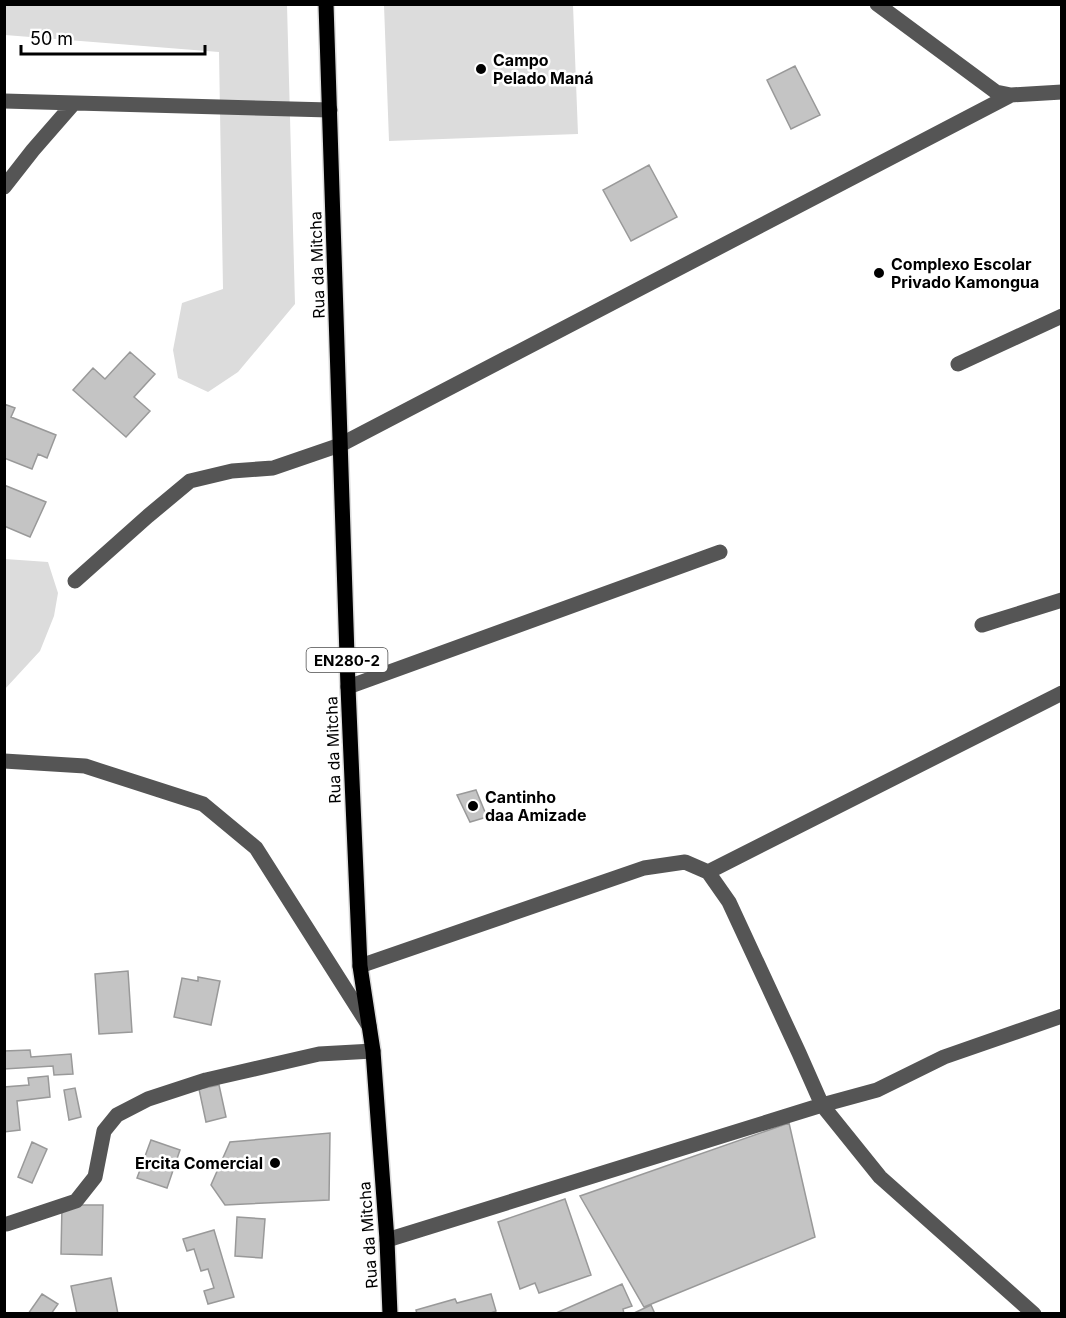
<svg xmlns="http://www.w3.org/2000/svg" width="1066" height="1318" font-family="Inter,sans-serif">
<rect width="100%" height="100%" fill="#fff"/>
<path fill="#dcdcdc" d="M4,5H287L295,304L238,372L208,392L178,378L173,350L182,303L223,289L219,52L5,35Z
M384,5H573L578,134L389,141Z
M5,559L48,562L58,593L54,616L40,651L5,689Z"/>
<path fill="#c4c4c4" stroke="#999" stroke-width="1.5" d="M795,66L820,115L791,129L767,80Z
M649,165L677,217L631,241L603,190Z
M130,352L155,374L134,397L150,411L126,437L73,390L93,368L105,379Z
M4,404L15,408L11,417L56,435L47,458L38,454L32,469L4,458Z
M4,485L46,502L30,537L4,526Z
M476,790L487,817L470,822L457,795Z
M128,971L132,1032L99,1034L95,974Z
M198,977L220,981L211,1025L174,1017L182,978L198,981Z
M30,1050L31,1057L71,1054L73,1074L54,1075L53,1066L4,1069V1051Z
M48,1076L50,1097L17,1101L20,1130L4,1132V1087L29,1085L28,1078Z
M219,1085L226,1117L206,1122L199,1089Z
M75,1088L81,1117L69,1120L64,1090Z
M789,1123L815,1237L644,1307L580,1196Z
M330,1133L329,1200L225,1205L211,1185L230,1142Z
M151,1140L180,1150L167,1188L137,1178Z
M32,1142L47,1149L32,1183L18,1177Z
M565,1199L591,1275L539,1293L535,1283L520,1289L498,1222Z
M62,1205H103L102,1255L61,1254Z
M237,1217L265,1219L262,1258L235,1256Z
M214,1230L234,1297L208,1304L204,1291L214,1288L208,1269L201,1271L194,1249L187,1251L183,1239Z
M111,1278L118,1314H77L71,1286Z
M622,1284L632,1306L623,1309L624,1314H554Z
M42,1294L58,1304L51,1314H28Z
M491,1294L496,1311L488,1314H417L416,1310L455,1299L457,1303Z
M651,1305L655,1314H632Z"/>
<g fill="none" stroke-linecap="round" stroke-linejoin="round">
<defs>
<path id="major" d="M326,4L348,687L360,966L373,1051L387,1240L390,1314"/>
</defs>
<use href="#major" stroke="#dbdbdb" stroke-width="18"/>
<path stroke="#555" stroke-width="15" d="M877,4L996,92L1011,95
M4,101L330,110
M4,187L33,150L74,103
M958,364L1062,316
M75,581L148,516L190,481L232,471L273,468L340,445L1011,95L1062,92
M982,625L1062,600
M348,687L720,552
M4,761L85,766L203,804L256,848L369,1026
M708,872L1062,693
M360,966L644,868L685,862L708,872L729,902L799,1053L822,1105L880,1177L1034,1314
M7,1224L76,1201L95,1177L104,1131L117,1115L148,1099L206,1080L319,1054L373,1051
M387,1240L822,1105L877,1090L944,1057L1062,1016"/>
<use href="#major" stroke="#000" stroke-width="15"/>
</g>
<g fill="#000" stroke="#fff" stroke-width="2">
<circle cx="481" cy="69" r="6"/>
<circle cx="879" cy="273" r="6"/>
<circle cx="473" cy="806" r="6"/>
<circle cx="275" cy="1163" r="6"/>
</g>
<g text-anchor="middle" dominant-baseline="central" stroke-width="5" stroke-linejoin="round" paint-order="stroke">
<rect fill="#fff" stroke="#4c4c4c" stroke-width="1.5" x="306.5" y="648" width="81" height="24" rx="4.5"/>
<g font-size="15" font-weight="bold" fill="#000">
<text x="347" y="660">EN280-2</text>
</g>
<g font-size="16" font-weight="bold" fill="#000" stroke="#fff" text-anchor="start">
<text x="493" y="60">Campo<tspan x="493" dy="18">Pelado Maná</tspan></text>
<text x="891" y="264">Complexo Escolar<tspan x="891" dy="18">Privado Kamongua</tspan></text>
<text x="485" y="797">Cantinho<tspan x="485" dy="18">daa Amizade</tspan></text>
<text x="263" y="1163" text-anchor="end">Ercita Comercial</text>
</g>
<g font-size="16" fill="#000" stroke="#fff">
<text transform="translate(317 265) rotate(-92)">Rua da Mitcha</text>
<text transform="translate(333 750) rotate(-92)">Rua da Mitcha</text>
<text transform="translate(368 1235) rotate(-94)">Rua da Mitcha</text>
</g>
</g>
<rect width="1066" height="1318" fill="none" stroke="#000000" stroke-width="12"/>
<path d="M21 45v9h184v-9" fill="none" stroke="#000000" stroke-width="3"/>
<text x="30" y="45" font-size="18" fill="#000000" stroke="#ffffff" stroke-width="4.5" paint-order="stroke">50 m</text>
</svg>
